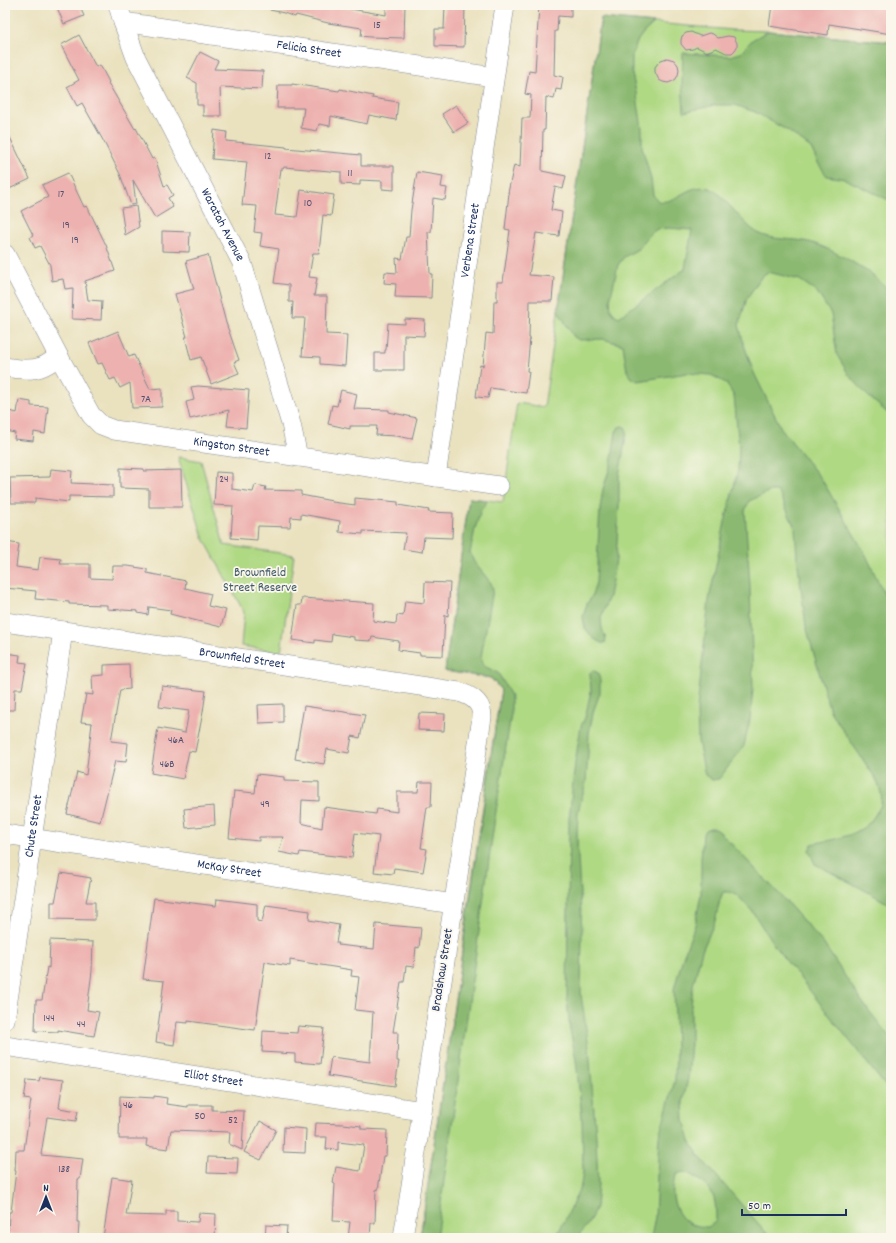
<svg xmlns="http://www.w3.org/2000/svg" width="896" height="1243" font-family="Dekko,sans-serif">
<rect width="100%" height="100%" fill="#fbf7ec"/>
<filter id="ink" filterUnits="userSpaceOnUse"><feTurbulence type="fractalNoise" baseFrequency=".025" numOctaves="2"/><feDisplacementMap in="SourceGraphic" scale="8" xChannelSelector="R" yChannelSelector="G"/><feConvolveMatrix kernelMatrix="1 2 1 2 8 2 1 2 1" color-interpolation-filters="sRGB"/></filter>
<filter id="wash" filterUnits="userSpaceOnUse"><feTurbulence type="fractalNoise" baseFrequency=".012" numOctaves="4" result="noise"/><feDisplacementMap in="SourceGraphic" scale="16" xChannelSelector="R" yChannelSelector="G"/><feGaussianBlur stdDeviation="0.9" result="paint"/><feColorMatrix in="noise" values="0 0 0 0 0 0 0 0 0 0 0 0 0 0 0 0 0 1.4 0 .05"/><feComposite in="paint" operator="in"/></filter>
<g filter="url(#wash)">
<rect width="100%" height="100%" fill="#eae2bf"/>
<path fill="#b0d984" stroke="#668471" d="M601,18L732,30L768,31L891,42V1238H420C448,1055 472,872 501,690L491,678L445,671L469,498L503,502L517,403L544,407Z
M178,457L201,461L224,545L294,555L281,652L241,646L244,612L203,537Z"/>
<path fill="#8cb972" stroke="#547468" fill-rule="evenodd" d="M601,18L654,23L644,32L638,40L632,55V74L637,96L642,129V147L651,179L653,195L658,201C676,205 687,183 709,188C720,190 743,225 758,233C773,241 792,238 809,242C825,246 854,262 868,272C876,278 884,285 891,292V416L868,396L849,375L837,355L831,314L817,292L800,280L768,272L762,276L747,298L739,325L744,345L754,373L781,428L822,480L866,555L891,609V905L857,886L815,864L809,850L812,844C834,839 863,836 875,815C877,811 881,807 881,803C883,796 879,786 876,779L830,711L806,626L797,558L795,528L780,495L777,491H771L749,501L745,511L750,586L753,689L750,719L744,746L719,779L712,780L705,775L698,741L697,709L709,600L725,522L738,470L739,448L734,396L726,383L711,375L687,373L638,381L632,378L627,371L623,345L603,339L579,340L574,337L558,311ZM669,228L692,230L685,269L619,317L615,315L611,310L610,300L618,265L624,257L638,249L650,234L657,229Z
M768,31L891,42V201L845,179L827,176L818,163L811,148L788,131L755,112L735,105H715L684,112L682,85L683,53L730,56L741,53L752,40Z
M622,426L625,427L627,431L619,476V505L616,560L609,596L601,618L602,629L606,639L605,643H601L593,638L585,628L583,617L587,604L592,596L596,582L600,509L603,489L611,464L616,432L619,427Z
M469,498L488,500L481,510L475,529L470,553L474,562L491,583L493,590L481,657L482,663L484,666L498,673L504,683L511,696V714L494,824L436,1238H420C448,1055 473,872 501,690L491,678L445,671Z
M593,671L597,672L600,679V693L594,709L589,733L588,754L586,782L578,812L577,838L582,931L581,995L589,1048L596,1137L598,1184L596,1208L588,1224L576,1238H557V1235L570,1210L581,1185L583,1172L582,1118L576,1060L570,1029L567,1001L569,819L575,763L581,726L585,718L591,691L590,673Z
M710,828H714L720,832L784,899L823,943L863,1003L891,1039V1093L776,948L752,911L738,896L729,892H723L720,900L715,921L702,951L693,985L691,1007V1043L688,1078L683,1102L684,1120L690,1141L699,1156L771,1238H651L655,1217L659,1136L675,1080L676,1046L674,989L683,957L695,925L701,894V859L703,834L705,830ZM683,1172C694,1174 710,1187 714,1198C716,1206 716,1213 716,1221C714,1223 710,1226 708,1227C706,1227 701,1227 699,1226C675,1224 667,1192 677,1174Z"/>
<g id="blocks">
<path fill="#edb1af" d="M56,5H79L84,16L64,24Z
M266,5H334L333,6L386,15V5H405L404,38L370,37L361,36L362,28L328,23L296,15L295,17L284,13L270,10V7Z
M445,5H465L464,47L435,46V29H444Z
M539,5H571V17L558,16L557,31H555L554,75L563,77L561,90L556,89L554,99L546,97L545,130H543L542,171L566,176L563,189L555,187L551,210L562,212L559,236L536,233L529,275L554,277L552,301H530L529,338H530L527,371L529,372L526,393L490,388L488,398L476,397L480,365L483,366L486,333L493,334L494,301H497V282H503L510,230L505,229L509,193H508L514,165L520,167L522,118H530L531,95L525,94L529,71L535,72Z
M772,5H891V34L829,24L828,35L769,26Z
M691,32L700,36L709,33L713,34L718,38L728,36L734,37L737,43V47L735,50L732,53H726L716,48L707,52L697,47L693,49L686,50L681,44V40L682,36L686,33Z
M79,35L96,67L100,65L109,82L108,83L135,129L136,128L152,159L155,158L164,186L167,185L173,195L168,198L173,207L155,218L133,180L136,204L131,205L120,174L104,142L82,103L77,106L67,87L79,80L61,45Z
M200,52L218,61L214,69L263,71L262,89L220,87L221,116H203V105H197V83L187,78Z
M667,58L674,60L678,65L679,70L678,75L676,79L673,81L668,83L663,82L659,80L655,72V67L658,63L661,60Z
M292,84L339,91L340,89L373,96L372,98L398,102L396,120L369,115L367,124L331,116L330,126L319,124L317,131L301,128L304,108H277L278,85H292Z
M456,105L468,123L454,132L442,114Z
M5,127L30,179L5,191Z
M214,130L227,132L226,141L286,147V148L361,155V166H394V190L382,189V181L360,180V185L341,184V172L284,167L283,169H281L275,215L297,217L301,190L334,195L331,216L323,215L319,253H313L309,277L317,278L314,296H327L326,334L347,335L345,366L320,364V357L302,356L305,318H292L293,302H289V285L274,283L279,249L260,246L262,233L254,232L257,206L242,205L247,162L212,159Z
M417,172L443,176L441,187L447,188L445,200L433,198L431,232H428L430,274H432L431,298L395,297L396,284L384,283L385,272L397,273L396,258L402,259L406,237H409L411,210Z
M68,173L84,207L87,206L106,245L115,271L85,281L88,300L102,301L101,320L72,319L73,288L65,289L63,279L52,281L50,265L40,246L35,248L30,237L33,235L21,211L48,197L42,185Z
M136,206L139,227L125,235L121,208Z
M162,231L190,232L189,252L162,251Z
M208,255L226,323L239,360L234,362L239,373L211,384L201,357L191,360L185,337H187L175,294L194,289L186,261Z
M405,319L425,320L424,336L404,335V370H375V353H385V350H386L388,323L405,324Z
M118,331L129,357L134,355L150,389L162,388V407L132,408L130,383L120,388L115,378L110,380L102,363L98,364L89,343Z
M198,386L249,390L246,428L227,426L229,410L190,419L186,402L194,400L191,387Z
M341,390L357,394L354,409L389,410V412L417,418L412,439L397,436L376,435L377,426H350V429L328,424L332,405L337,406Z
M19,400L31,402V406L48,407L45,434L34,432L33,441L14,439L15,433L5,431V410L17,413Z
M120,468L144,469V471L181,470L182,507H149V489L120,488Z
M51,469L72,471L71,483L113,485V497L69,496V502L35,498V503H11L10,478L50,477Z
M216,472L232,473V489L253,492L255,485L266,487L265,490L301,491V495L332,501V502L355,505V498L398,502V505L429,510L428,512L453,513L452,538L424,537L422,552L403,549L406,533L363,531V534L339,532L340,521L301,514V518L291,517L290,527L258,526L257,540L231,538L233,506L214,505Z
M5,542L19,544L16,567L38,570L40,557L61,559L60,564H90V578L112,579L113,566H128L147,569V573L186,581L185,588L211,594L208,606L226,610L221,627L170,614L171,610L149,607L148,615L138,613V611L107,609V605L69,604V602L35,599L36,591L5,588Z
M425,582L450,583L448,616L445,615L443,656L420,655V653L398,650L399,641L372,637L371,641L354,640V637L332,634L331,642L315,640V643L292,640L297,605H301L302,598L374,603L373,621L396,624L397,615L403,616L405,601L424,603Z
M5,653L20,655L19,662L27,663L22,689H15L14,710H5Z
M129,664L130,689L120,690L111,741L128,743L126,762L115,761L100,822L67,814L77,772L86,775L92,723L81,722L86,694L93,695L92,676L104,675V665Z
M162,686L206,691L203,712L195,752L189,751L183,779L151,773L158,728L185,733L189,711L159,707Z
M283,704V722L259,723L258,705Z
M304,706L365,715L360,738L352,736L349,753L327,749L324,764L295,759Z
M419,713L445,714L444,731L418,730Z
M257,774L284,777V781L319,782V801L302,800L301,823L322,828L324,807L376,814L377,809L397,812V792H418L419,782H432L431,807H427L421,848L427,849L423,872L394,868L393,874L374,872L379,836L355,833L352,858L300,852L299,856L279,852L283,837H259V841L229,838L234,791L255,793Z
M214,806L215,825L186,828L184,809Z
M61,873L91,878L86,902H95V920L51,919V902H55Z
M154,898L216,906L217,899L257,904V921L262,922L266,905L310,911L309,920L339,925L336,943H339L338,945L374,949L376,924L421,928L419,948L416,947L414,967L406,966L404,982H401L393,1032H398L397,1061H399L395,1086L328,1076L331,1057L370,1062L373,1012L355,1010L359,977L351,976L352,970L290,960V966L265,962L255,1030L188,1021V1023L177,1022L174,1045L156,1042L164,981L143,979Z
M50,940L93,942L92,971L87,1010L99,1012L94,1036L58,1030V1032L35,1031L36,1000H42L47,967L49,968Z
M298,1026L324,1028L320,1064L295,1062V1054L262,1052L263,1031L297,1033Z
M40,1077L63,1080L59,1108L78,1111L76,1121L47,1117L41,1155L83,1159L80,1179H78L77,1222H79L78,1238H46V1235L8,1234L9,1212H11L16,1171H15L16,1150H24L31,1100L24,1099L27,1080L39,1081Z
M120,1096L154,1098V1096L167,1098L166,1104L188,1107V1105H212V1110L244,1111L242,1150L229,1144L230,1132L171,1130L168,1149L146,1146L147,1139H119Z
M260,1121L276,1130L261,1160L244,1152Z
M316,1123L343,1124L361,1126V1129L387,1130L386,1156H383L378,1190L376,1189L375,1223H371L370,1238H348L350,1222L333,1221L335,1184L333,1183L336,1167L360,1171L364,1145L338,1142V1150L326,1149L327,1137H315Z
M284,1127L306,1129L305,1153L283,1152Z
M208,1157L238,1158L237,1174L207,1173Z
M112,1177L132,1180L126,1215L166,1216V1211H177V1221L198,1222L199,1213L216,1214L215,1238H103Z
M266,1225L287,1226L286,1238H265Z"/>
</g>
</g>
<g filter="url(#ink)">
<use href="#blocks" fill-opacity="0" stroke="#82888e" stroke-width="1"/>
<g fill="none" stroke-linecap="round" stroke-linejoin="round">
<defs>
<g id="minor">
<path id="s1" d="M118,5L123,22L136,58L242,263L291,424L298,457"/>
<path id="s2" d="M123,22L494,77"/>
<path d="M5,254L59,357"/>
<path id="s3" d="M5,367C17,369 30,371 41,367C47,365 53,360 59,357L91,415L101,425L114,430L499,486"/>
<path id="s4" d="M436,477L505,5"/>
<path id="s5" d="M5,622L459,692C472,696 482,702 482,717L403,1238"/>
<path id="s6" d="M5,834L453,904"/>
<path id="s7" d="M5,1020L63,631"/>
<path id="s8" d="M5,1046L422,1111"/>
</g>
</defs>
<use href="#minor" stroke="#82888e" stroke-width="20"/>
<use href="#minor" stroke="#fff" stroke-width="19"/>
</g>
</g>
<g text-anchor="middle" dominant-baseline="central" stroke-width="3.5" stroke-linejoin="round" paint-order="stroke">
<g font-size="11" fill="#505072">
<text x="377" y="26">15</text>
<text x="268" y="157">12</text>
<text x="350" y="174">11</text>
<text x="61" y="195">17</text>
<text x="308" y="204">10</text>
<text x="66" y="226">19</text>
<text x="75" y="241">19</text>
<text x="146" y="400">7A</text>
<text x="224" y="480">24</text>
<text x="176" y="741">46A</text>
<text x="167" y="765">46B</text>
<text x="265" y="805">49</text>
<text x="49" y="1019">144</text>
<text x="81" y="1025">44</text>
<text x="128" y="1106">46</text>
<text x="200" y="1117">50</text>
<text x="233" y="1121">52</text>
<text x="64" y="1170">138</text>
</g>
<g font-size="13" fill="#1b2f5e" stroke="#fbf7ec">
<text stroke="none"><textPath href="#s2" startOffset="188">Felicia Street</textPath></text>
<text stroke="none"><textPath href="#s1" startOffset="244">Waratah Avenue</textPath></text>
<text stroke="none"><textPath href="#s4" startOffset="239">Verbena Street</textPath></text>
<text stroke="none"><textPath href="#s3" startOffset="270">Kingston Street</textPath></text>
<text stroke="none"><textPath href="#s5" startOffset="240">Brownfield Street</textPath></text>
<text stroke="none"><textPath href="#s7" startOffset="196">Chute Street</textPath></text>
<text stroke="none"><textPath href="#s6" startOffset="227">McKay Street</textPath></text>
<text transform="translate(443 970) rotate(-81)">Bradshaw Street</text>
<text stroke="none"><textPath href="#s8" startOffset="211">Elliot Street</textPath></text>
</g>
<g font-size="13" fill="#405a68" stroke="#fbf7ec">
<text x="260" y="573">Brownfield<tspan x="260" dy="15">Street Reserve</tspan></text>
</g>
</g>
<rect width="896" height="1243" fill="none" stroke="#fbf7ec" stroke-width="20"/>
<g transform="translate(46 1197)" stroke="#fbf7ec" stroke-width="3" paint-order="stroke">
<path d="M0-3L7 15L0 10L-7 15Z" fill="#1b2f5e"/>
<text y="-6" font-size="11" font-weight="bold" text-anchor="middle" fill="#1b2f5e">N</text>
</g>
<path d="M742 1209v6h104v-6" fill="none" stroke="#1b2f5e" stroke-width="2"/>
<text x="748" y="1209" font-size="12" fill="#1b2f5e" stroke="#fbf7ec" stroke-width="3" paint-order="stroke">50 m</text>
</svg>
